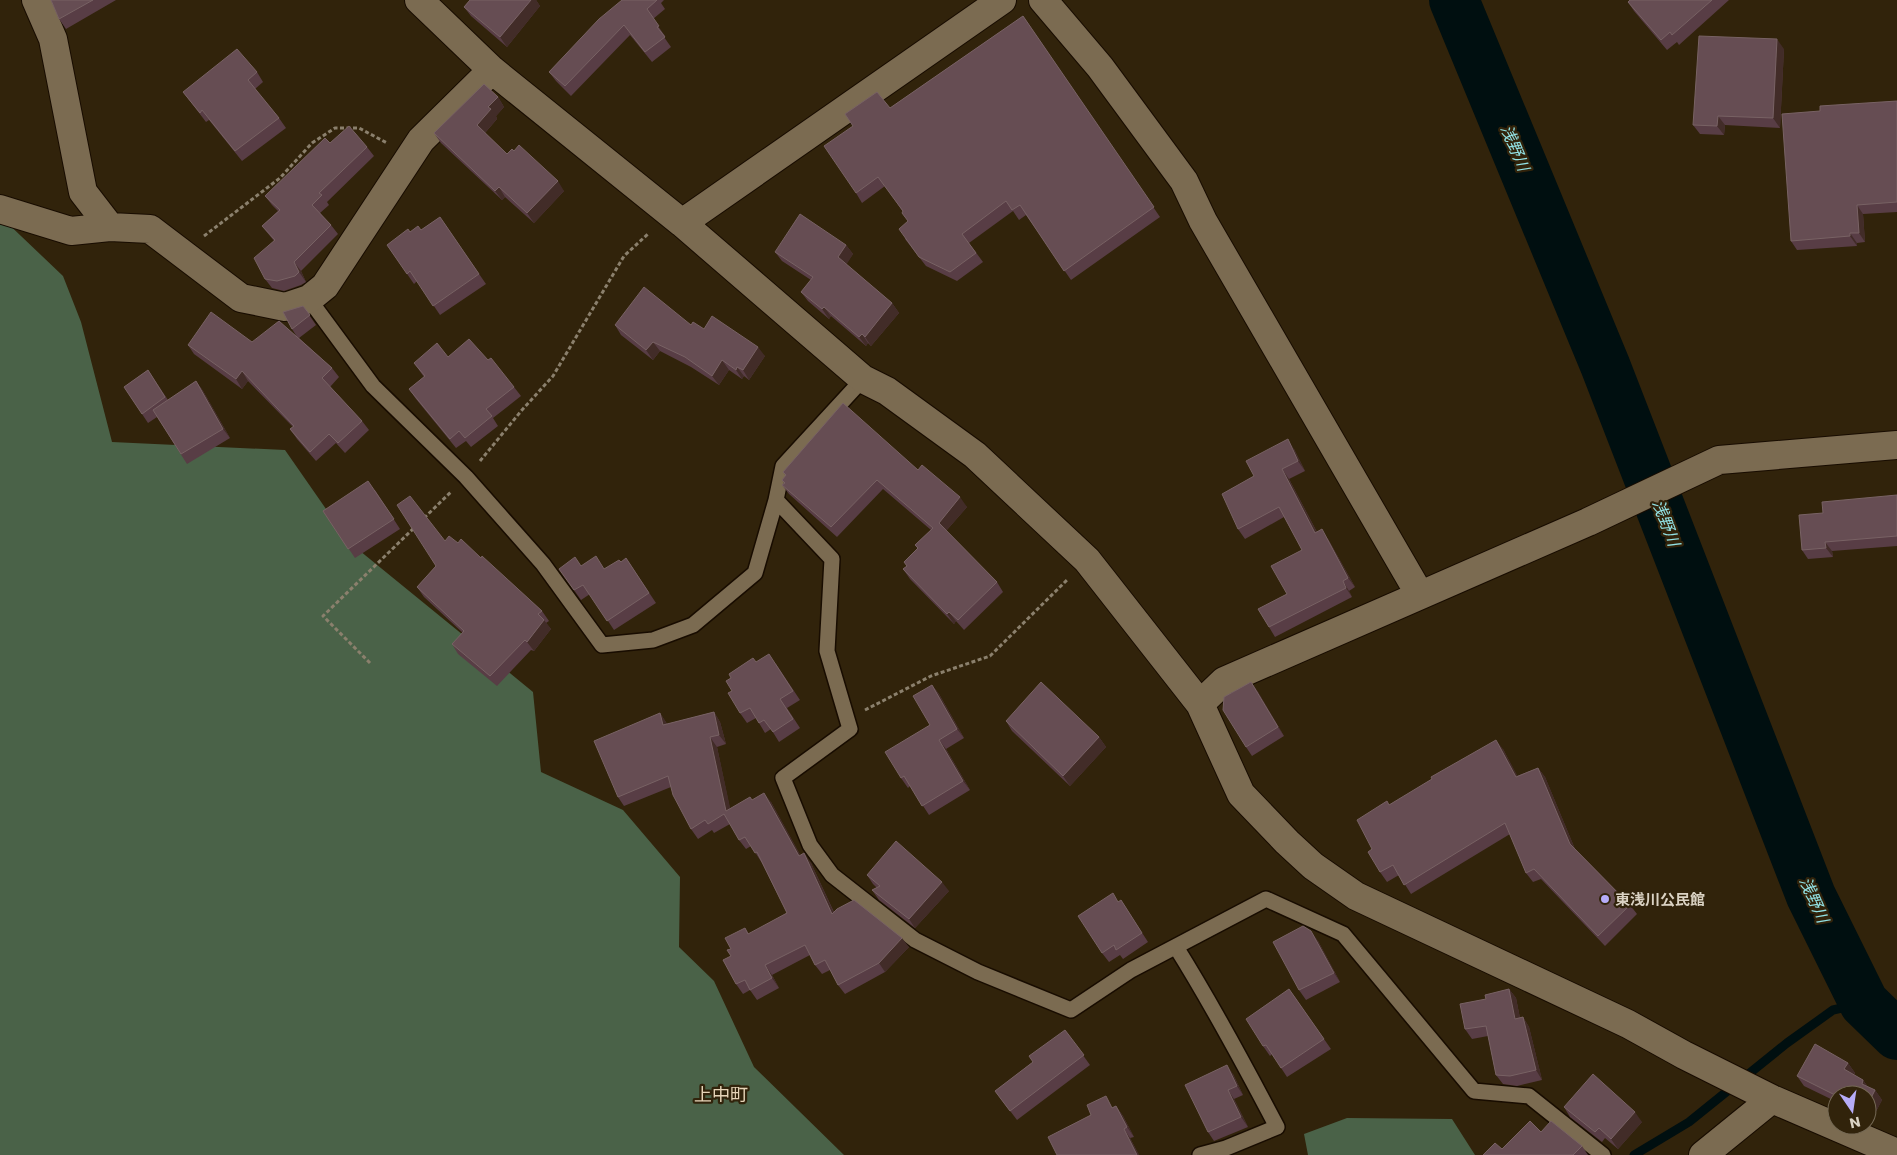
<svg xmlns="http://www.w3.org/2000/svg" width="1897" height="1155" font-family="Poppins,'Noto Sans JP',sans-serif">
<rect width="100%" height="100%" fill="#31230b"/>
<path fill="#4a6248" d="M0,216L63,276L81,322L112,442L285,450L349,542L533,692L541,772L623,810L680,877L679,947L714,981L754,1067L844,1155H0Z
M1347,1118L1452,1119L1475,1155H1308L1304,1134Z"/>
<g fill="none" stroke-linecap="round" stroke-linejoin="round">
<path stroke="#000f10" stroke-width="9" d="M1634,1155L1689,1122L1787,1043L1833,1010L1864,1003"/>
<path stroke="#000f10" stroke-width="50" d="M1454,0L1605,365L1811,896L1864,1003L1897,1035"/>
<defs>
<path id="lane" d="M309,299L373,386L466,477L543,564L602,645L653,640L693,625L755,573L776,500L783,466L863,379
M776,500L832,559L827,651L850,729L783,778L810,845L832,875L915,940L978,972L1071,1010L1131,970L1266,899L1343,934L1474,1091L1529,1096L1603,1155
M1176,947C1213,1006 1245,1066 1277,1127L1226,1148L1200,1155"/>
<path id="street" d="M36,0L53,39L83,192L110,227
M419,0L492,70L682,223L863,379L887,391L975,455L1087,560L1200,704L1241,794L1287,842L1313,866L1356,896L1628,1024L1684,1055L1772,1099L1897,1153
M1043,0L1100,67L1184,181L1203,221L1420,595
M0,209L71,231L110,227L150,229L241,298L285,307L309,299L325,286L421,140L492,70
M682,223L1002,0
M1200,704L1224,681L1588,522L1719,460L1897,445
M1703,1155L1772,1099"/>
</defs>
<use href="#lane" stroke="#180c00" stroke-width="18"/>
<use href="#street" stroke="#180c00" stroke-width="30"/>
<path stroke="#8b806d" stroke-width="3" stroke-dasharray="4 2.5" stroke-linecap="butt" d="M204,236L280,178L312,143L335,128H359L387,143
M480,461L522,410L553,376L624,256L649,233
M424,518L452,491
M370,663L323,616L414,528
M865,710L931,676L990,656L1067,580"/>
<use href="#lane" stroke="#7b6b51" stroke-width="15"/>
<use href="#street" stroke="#7b6b51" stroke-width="28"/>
</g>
<path fill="#583d45" d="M51,0H116L66,29L59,19Z
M470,0H536L540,6L507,47L471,16L464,7Z
M622,0H664L661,3L665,9L653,19L665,36L664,37L671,47L652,62L630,35L571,96L556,81L549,72Z
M1630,0H1729L1679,45L1677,42L1667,50L1634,11L1628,2Z
M1023,16L1160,217L1071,280L1026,215L1019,220L1013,211L969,243L983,262L957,281L926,266L905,239L908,221L903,212L885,186L862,203L856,193L890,108Z
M1784,49L1780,128L1725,125L1724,135L1700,134L1693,125Z
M257,72L263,82L255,89L279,118L286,128L242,161L209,120L206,122L183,92Z
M498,97L504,107L496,116L497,119L485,133L507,154L564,191L534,223L505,197L502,200L441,143L434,133Z
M1897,101V212L1863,214L1865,242L1857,243V246L1797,250L1791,241L1820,111Z
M330,143L367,147L374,156L327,202L329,205L320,213L331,225L338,234L301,271L306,282L301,285L284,291L272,288L265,279L274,241L262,226L278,211L272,205L265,196Z
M440,217L486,284L440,315L417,281L414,284L387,245L410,232L421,230Z
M846,245L853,254L846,264L892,303L899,313L871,346L868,343L866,346L831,316L829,319L808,301L801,292L811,280L782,261L775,252Z
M303,306L316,325L299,338L332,368L339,377L330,387L362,421L369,430L345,453L336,443L316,461L297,439L290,429L293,427L248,381L242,389L194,354L188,345L252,342L297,337L292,329Z
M615,325H691L765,356L749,380L744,376L742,379L729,370L719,385L691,367L660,351L653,360L621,335Z
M448,357L488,360L514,387L521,396L493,418L498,426L471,447L466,441L456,448L416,399L409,389L424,377L414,363Z
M148,370L168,400L196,381L203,391L230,438L187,464L157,417L148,423L124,387Z
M1294,449L1305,471L1289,479L1317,532L1328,539L1355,587L1349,591L1352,597L1275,637L1269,627L1287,594L1302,550L1284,517L1245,539L1238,529L1254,476Z
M918,470L967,507L946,531L997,582L1003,592L964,630L956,621L954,624L910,579L903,569L907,566L904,562L918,549L915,545L931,530L883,489L837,537L789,494L782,485L784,483L782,480L786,476L783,472Z
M375,490L400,529L355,558L323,511Z
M1897,495V546L1832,551L1833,557L1808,559L1802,550L1823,513Z
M445,541L458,543L481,558L542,611L549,621L546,623L551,629L534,651L531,650L497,686L458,654L452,644L463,633L424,597L417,587L436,566Z
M626,558L656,603L614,630L590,594L581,600L559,569L581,566L604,569L621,562Z
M756,662L776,664L800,700L787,708L800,728L779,742L771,729L765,733L756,718L747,723L740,713L732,691L731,678Z
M1251,682L1258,692L1284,736L1252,756L1246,747Z
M932,685L939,694L964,738L946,749L970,790L929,815L910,786L908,788L901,778L930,725Z
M714,712L720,722L726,744L717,747L730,809L752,800L771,802L800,855L811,863L834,912L909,947L885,972L845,994L838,985L830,970L822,974L815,965L810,955L772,975L779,988L757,1000L750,990L743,994L736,984L731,956V949L745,928L749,934L787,913L762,863L751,846L746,849L739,840L730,824L714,833L712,830L698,839L691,829L671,787L624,806L618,797L660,713L667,724Z
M1006,721L1099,737L1106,747L1070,786L1012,731Z
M1503,749L1517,776L1538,768L1545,777L1575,849L1630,905L1637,914L1605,946L1541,879L1533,882L1526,873L1510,834L1411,894L1399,875L1387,882L1380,872L1372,849L1389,805Z
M867,875L949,891L915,928L879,900L872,890L877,888L873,884Z
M1121,900L1148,942L1123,959L1120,955L1109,962L1102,953L1119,902Z
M1318,941L1340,982L1306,1000L1299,990Z
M1289,989L1331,1049L1287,1077L1272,1054L1270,1056L1263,1046Z
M1509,989L1516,998L1520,1018L1523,1017L1529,1027L1542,1080L1517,1086L1503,1084L1496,1075L1488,1036L1472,1039L1465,1029L1486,999Z
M1065,1030L1090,1065L1017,1120L995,1091L1033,1062Z
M1848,1063L1855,1073L1854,1075L1863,1080L1868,1087L1875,1090L1882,1100L1872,1119L1867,1117V1095H1837V1102L1804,1086L1797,1076Z
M1233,1074L1243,1095L1234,1099L1248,1127L1214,1141L1208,1132Z
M1116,1106L1123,1116L1134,1137L1130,1138L1139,1155H1057L1113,1107Z
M1564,1107L1642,1122L1618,1149L1605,1138L1602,1142L1570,1117Z
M1541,1132L1582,1146L1588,1155H1483L1502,1149Z"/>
<path fill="#422c28" d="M531,0H536L540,6L507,47L500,37Z
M1777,39L1784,49L1780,128L1773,118Z
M498,97L504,107L496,116L497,119L483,135L477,125L488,107Z
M1718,116L1725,125L1724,135L1717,126Z
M558,181L564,191L534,223L527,213Z
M499,187L505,197L502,200L495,191Z
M1857,205L1863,214L1865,242L1859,233Z
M1850,233L1857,243V246L1850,236Z
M846,245L853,254L845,267L838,257Z
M294,262L301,271L306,282L299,272Z
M892,303L899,313L871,346L865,337Z
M824,307L831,316L829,319L822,309Z
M862,334L868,343L866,346L859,337Z
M653,342L660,351L653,360L646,350Z
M758,347L765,356L749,380L743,370Z
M722,360L729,370L719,385L712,376Z
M737,367L744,376L742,379L736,370Z
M242,371L248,381L242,389L236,379Z
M196,381L203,391L230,438L223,429Z
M1288,439L1294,449L1305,471L1298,461Z
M1282,469L1289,479L1322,542L1315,533Z
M960,497L967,507L945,532L939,523Z
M1322,529L1328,539L1355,587L1348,578Z
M1825,542L1832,551L1833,557L1826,548Z
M1343,581L1349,591L1352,597L1346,588Z
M949,612L956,621L954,624L947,614Z
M544,620L551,629L534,651L527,642Z
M1251,682L1258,692L1284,736L1278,727Z
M932,685L939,694L964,738L957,729Z
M714,712L720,722L726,744L719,735Z
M660,713L666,722L670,735L663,725Z
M710,737L717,747L733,821L726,811Z
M1099,737L1106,747L1070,786L1063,776Z
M939,740L946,749L970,790L963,781Z
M1496,740L1503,749L1523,786L1516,777Z
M1538,768L1545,777L1577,854L1570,844Z
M764,793L771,802L806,865L799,856Z
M804,853L811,863L839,924L832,914Z
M942,882L949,891L915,928L909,919Z
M1311,931L1318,941L1340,982L1334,973Z
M902,938L909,947L885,972L879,963Z
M765,965L772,975L779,988L772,978Z
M1509,989L1516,998L1522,1028L1515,1019Z
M1523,1017L1529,1027L1542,1080L1536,1070Z
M1848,1063L1855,1073L1851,1079L1844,1069Z
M1227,1065L1233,1074L1243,1095L1237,1086Z
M1863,1080L1870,1090L1862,1084Z
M1228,1090L1234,1099L1248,1127L1241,1117Z
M1875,1090L1882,1100L1872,1119L1867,1113V1106Z
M1116,1106L1123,1116L1134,1137L1127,1127Z
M1635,1112L1642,1122L1618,1149L1611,1139Z
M1124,1129L1130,1138L1139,1155H1137Z"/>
<path fill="#664d53" stroke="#786264" d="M51,0H93L59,19Z
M470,0H531L500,37L464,7Z
M622,0H657L647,9L659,26L657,27L665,37L645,52L624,25L565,86L549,72L599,19Z
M1630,0H1712L1672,35L1670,32L1661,40L1628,2Z
M1023,16L1154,207L1064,271L1020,205L1012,210L1006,201L962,234L976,253L950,272L919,257L899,229L908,221L902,213L903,211L878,177L856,193L824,146L853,126L845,114L877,92L890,108Z
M1699,36L1777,39L1773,118L1718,116L1717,126L1693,125Z
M237,49L257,72L248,80L279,118L235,151L202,110L200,113L183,92Z
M484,84L498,97L488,107L491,109L477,125L507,154L512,149L514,151L519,145L558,181L527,213L499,187L495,191L434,133Z
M1897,101V202L1857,205L1859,233H1850V236L1791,241L1782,114L1820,111V106Z
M349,126L367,147L319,193L322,195L312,205L331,225L294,262L299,272L295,276L277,281L265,279L254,258L275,240L262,226L280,210L265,196L325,138L330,143Z
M800,214L846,245L838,257L892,303L865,337L862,334L859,337L824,307L822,309L801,292L813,277L775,252Z
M440,217L479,274L433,306L410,271L407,274L387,245L408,229L410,232L418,226L421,230Z
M644,287L691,325L693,322L704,329L712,316L758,347L743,370L737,367L736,370L722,360L712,376L685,357L653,342L646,350L615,325Z
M303,306L310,315L292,329L283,312Z
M211,312L252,342L279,321L332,368L322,378L362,421L338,443L329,434L310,452L290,429L294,426L242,371L236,379L188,345Z
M469,339L488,360L491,358L514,387L486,409L492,416L465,438L459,431L450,439L409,389L425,376L414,363L437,343L448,357Z
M148,370L165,397L142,414L124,387Z
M196,381L223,429L181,454L153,410Z
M843,403L918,470L922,465L960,497L939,523L997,582L958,620L949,612L947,614L903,569L907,566L904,562L918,548L915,545L933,528L877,480L831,527L782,485L785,483L782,480L786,475L783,472Z
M1288,439L1298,461L1282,469L1315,533L1322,529L1348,578L1343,581L1346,588L1269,627L1258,609L1287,594L1271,566L1302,550L1279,507L1238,529L1222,494L1254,476L1246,461Z
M368,481L394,519L348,549L323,511Z
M1897,495V536L1825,542L1826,548L1802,550L1799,515L1823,513L1822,502Z
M410,496L445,541L449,536L458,543L461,539L481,558L482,556L542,611L538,614L544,620L527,642L525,640L490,676L452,644L464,631L417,587L436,566L397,505Z
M596,556L604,569L619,560L621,562L626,558L649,593L607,621L583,585L574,590L559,569L575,557L581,566Z
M769,654L793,691L780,699L793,719L773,732L764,720L759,723L750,708L740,713L728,693L732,691L726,681L731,678L729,674L753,658L756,662Z
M1041,682L1099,737L1063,776L1006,721Z
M1251,682L1278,727L1246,747L1223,710L1224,697Z
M932,685L957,729L939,740L963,781L922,806L904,776L901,778L885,752L930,725L913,696Z
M714,712L719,735L710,737L726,811L750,797L752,800L764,793L799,856L804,853L832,914L837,909L854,900L902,938L879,963L838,985L825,960L815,965L805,945L765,965L772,978L750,990L745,980L736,984L723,960L731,956L727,950L731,949L725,938L745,928L748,934L787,913L757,852L755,853L745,837L739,840L724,814L708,824L705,820L691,829L673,795L668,776L618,797L594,741L660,713L663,725Z
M1496,740L1516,777L1538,768L1570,844L1630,905L1598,936L1534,869L1526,873L1505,823L1404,885L1393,865L1380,872L1368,852L1372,849L1357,820L1387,801L1389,805L1432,779L1431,777Z
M896,841L942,882L909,919L872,890L880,886L867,875Z
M1113,893L1118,902L1121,900L1142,933L1116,950L1114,945L1102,953L1078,916Z
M1303,926L1311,931L1334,973L1299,990L1273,942Z
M1289,989L1324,1039L1281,1068L1266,1045L1263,1046L1246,1019Z
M1509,989L1515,1019L1523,1017L1536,1070L1510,1076L1496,1075L1486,1026L1465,1029L1460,1004L1486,999L1485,995Z
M1065,1030L1084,1055L1010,1111L995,1091L1033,1062L1029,1056Z
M1815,1044L1848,1063L1844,1069L1863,1080L1862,1084L1875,1090L1867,1106V1095H1837V1096L1797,1076Z
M1227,1065L1237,1086L1228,1090L1241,1117L1208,1132L1185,1085Z
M1593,1074L1635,1112L1611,1139L1599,1128L1595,1132L1564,1107Z
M1106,1096L1112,1108L1116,1106L1127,1127L1124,1129L1137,1155H1057L1048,1137L1091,1115L1087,1105Z
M1530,1121L1541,1132L1551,1121L1582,1146L1573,1155H1483L1495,1143L1502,1149Z"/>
<circle fill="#b6acf8" stroke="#31230b" stroke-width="2" cx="1605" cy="899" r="5"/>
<g text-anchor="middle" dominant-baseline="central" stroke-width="4.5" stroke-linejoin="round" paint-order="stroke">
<g font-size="15" font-weight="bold" fill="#dad2c3" stroke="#31230b" text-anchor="start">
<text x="1615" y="899">東浅川公民館</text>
</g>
<g font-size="16" font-style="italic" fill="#92e2e5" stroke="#31230b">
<text transform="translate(1515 148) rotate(67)">浅野川</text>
<text transform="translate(1666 523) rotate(69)">浅野川</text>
<text transform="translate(1814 900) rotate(66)">浅野川</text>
</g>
<g font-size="18" fill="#e5d3b7" stroke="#31230b">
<text x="721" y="1094">上中町</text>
</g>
</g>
<g transform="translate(1852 1110) rotate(167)"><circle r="24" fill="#31230b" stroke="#756955"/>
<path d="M0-4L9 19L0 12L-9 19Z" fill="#b6acf8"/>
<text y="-8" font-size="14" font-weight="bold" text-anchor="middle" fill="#dad2c3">N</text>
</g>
</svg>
